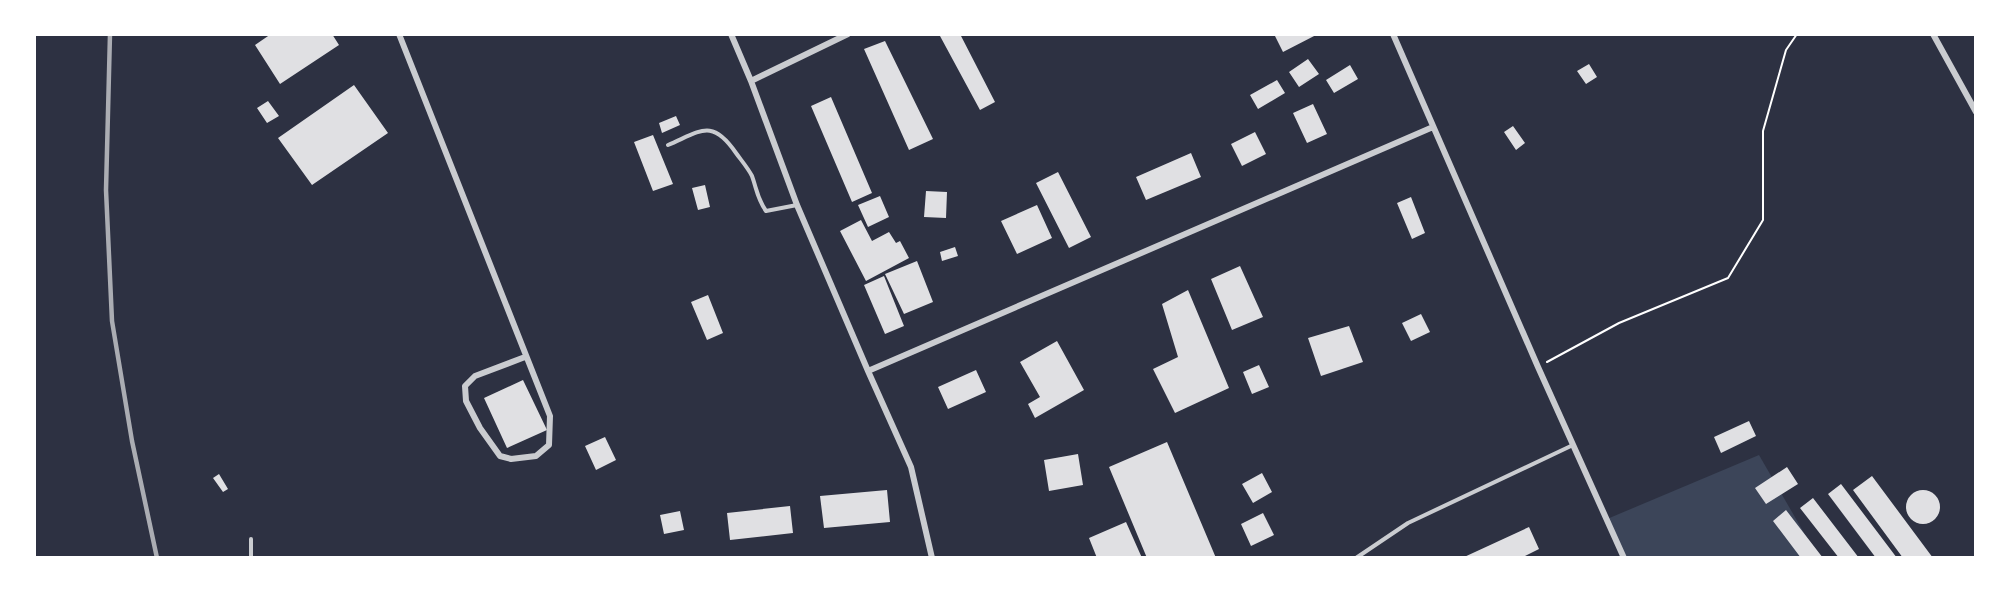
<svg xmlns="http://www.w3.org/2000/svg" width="2010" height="592" font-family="'DejaVu Sans',sans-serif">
<rect width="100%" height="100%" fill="#2d3142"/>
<path fill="#3c4559" d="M1759,455L1818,557H1624L1607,519Z"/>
<path fill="#e0e0e3" d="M271,34H332L339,45L280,84L255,45Z
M941,34H960L995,102L980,110L940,36Z
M1274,34H1318L1283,52Z
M885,41L933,139L909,150L864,49Z
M1308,59L1319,74L1299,87L1289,72Z
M1589,64L1597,77L1586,84L1577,71Z
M1350,65L1358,79L1334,93L1326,80Z
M1277,80L1285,93L1258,109L1250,95Z
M354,85L388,133L312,185L278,138Z
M831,97L872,193L852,202L811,106Z
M268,101L279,116L267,123L257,108Z
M1313,104L1327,134L1307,143L1293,113Z
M676,116L680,125L662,133L659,123Z
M1513,126L1525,143L1516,150L1504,132Z
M1255,132L1266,154L1242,166L1231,144Z
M653,135L673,184L653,191L634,142Z
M1191,153L1201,177L1146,200L1136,177Z
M1058,172L1091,237L1069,248L1036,183Z
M705,185L710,207L698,210L692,188Z
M926,191L947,192L946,218L924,217Z
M880,196L889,217L868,227L858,205Z
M1411,197L1425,233L1412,239L1397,203Z
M1037,205L1052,238L1017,254L1001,221Z
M861,220L872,241L889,232L896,243L900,241L909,258L866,281L840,231Z
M955,247L958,256L942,261L940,252Z
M917,261L933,302L904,314L885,274Z
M1240,266L1263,317L1232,330L1211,279Z
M884,276L904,326L885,334L864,285Z
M1188,290L1229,388L1175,413L1153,369L1178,357L1162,304Z
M708,295L723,333L707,340L691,302Z
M1421,314L1430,332L1411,341L1402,323Z
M1349,326L1363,362L1321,376L1308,338Z
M1057,341L1084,390L1035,418L1028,404L1040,397L1020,362Z
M1259,365L1269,387L1252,394L1243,372Z
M976,370L986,392L948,409L938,387Z
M523,380L547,430L507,448L484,398Z
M1749,421L1756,436L1721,453L1714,437Z
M605,437L616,460L596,470L585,446Z
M1167,442L1216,558H1147L1109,467Z
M1078,454L1083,485L1049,491L1044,460Z
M1787,467L1798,484L1766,504L1755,488Z
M1262,473L1272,492L1253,503L1242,484Z
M219,474L228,489L223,492L213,478Z
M1872,476L1933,558H1903L1853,490Z
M1841,484L1897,558H1876L1828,494Z
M887,490L890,522L824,528L820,496Z
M1906 507a17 17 0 1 1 34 0a17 17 0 1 1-34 0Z
M1813,498L1859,558H1839L1800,508Z
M790,506L793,533L730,540L727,513Z
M1786,510L1823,558H1801L1773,521Z
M680,511L684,530L664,534L660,515Z
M1263,513L1274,535L1251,546L1241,524Z
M1126,522L1142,558H1097L1089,538Z
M1529,527L1539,549L1521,558H1462Z"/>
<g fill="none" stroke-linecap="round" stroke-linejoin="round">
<path stroke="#fff" stroke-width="2" d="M1547,362L1619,323L1728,278L1763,220V131L1786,50L1797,34"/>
<path stroke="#caccd0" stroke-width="4" d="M668,145C701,131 712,118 736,153C741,160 748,168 752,176C757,190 757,198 766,211L797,205
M251,558V539
M1356,558L1408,523L1573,445"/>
<path stroke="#caccd0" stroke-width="6" d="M399,34L550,416L549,445L536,456L511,459L500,456L480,428L466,401L465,386L475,376L525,357
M731,34L751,81L797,205L868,371L911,467L932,558
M1393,34L1538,367L1624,558
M1933,34L1976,112
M751,81L848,34
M868,371L1433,127"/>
<path stroke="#abadb3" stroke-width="4.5" d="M110,34L106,190L112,321L132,441L157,558"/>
</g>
<rect width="2010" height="592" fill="none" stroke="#ffffff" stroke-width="72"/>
</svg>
